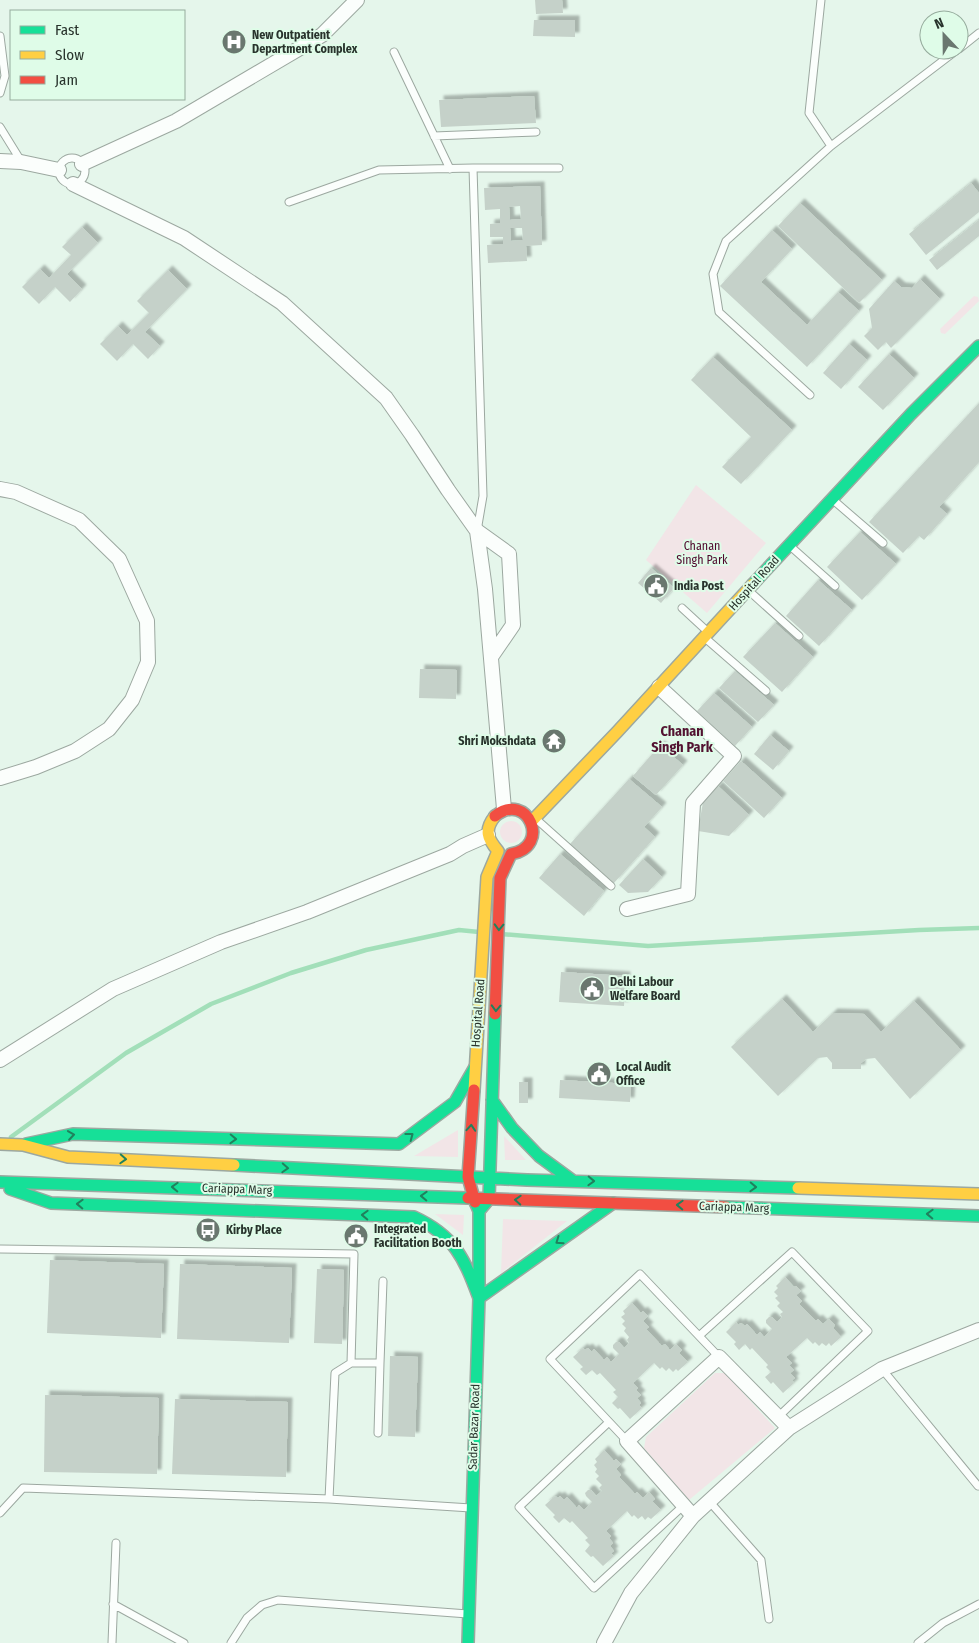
<svg xmlns="http://www.w3.org/2000/svg" width="979" height="1643" font-family="'Fira Sans Condensed',sans-serif">
<defs>
<filter id="shadow"><feDropShadow dx="4.5" dy="-4.5" stdDeviation="1" flood-color="#0004"/></filter>
</defs>
<rect width="100%" height="100%" fill="#e5f6eb"/>
<path fill="#f2e5e7" d="M974,296L978,297L979,301L945,334L941,333L940,329Z
M696,485L766,543L707,613L646,560Z
M500 832a11 11 0 1 1 22 0a11 11 0 1 1-22 0Z
M458,1130V1157L414,1156Z
M504,1136L526,1160H505Z
M435,1214L464,1215L463,1235Z
M503,1219L567,1221L501,1273Z
M715,1373H725L775,1428L689,1500L644,1448L646,1437Z"/>
<g fill="none" stroke-linecap="round" stroke-linejoin="round">
<path stroke="#a2dfb9" stroke-width="4.5" d="M501,934L648,946L919,930L979,928
M11,1137L126,1053L211,1004L291,973L366,950L459,930L479,932"/>
</g>
<path fill="#c5d1c9" fill-rule="evenodd" filter="url(#shadow)" d="M535,0H562L563,13L536,14Z
M534,20H575V37L533,36Z
M534,96L536,123L441,127L439,100Z
M971,183L979,193V212L926,255L909,234Z
M540,186L542,245L526,246L527,261L488,263L487,245L503,244V237H490V224L500,223V209L485,210L484,188ZM520,206L521,219L510,220L509,207ZM510,228H522L523,240L511,241Z
M800,203L882,280L859,303L778,226Z
M979,220V236L937,270L929,260Z
M82,227L98,243L67,274L82,289L70,302L55,287L39,304L22,287L40,269L49,278L71,255L62,247Z
M772,230L792,249L761,282L807,325L838,292L859,311L807,367L720,286Z
M168,270L187,289L145,332L160,346L148,359L133,344L117,361L100,344L118,326L127,335L149,313L137,301Z
M920,279L940,299L891,348L886,342L878,350L864,336L872,328L869,309L894,281L901,287L912,288Z
M849,344L867,360L841,389L823,373Z
M889,354L914,378L883,410L858,387Z
M713,357L792,430L741,484L722,467L751,437L691,380Z
M979,403V462L939,507L947,514L924,540L919,536L903,553L869,522Z
M860,532L896,564L862,600L827,567Z
M651,568L674,588L661,603L638,583Z
M818,580L852,610L819,646L786,616Z
M775,623L813,657L782,692L743,657Z
M420,669L457,670L456,699L419,698Z
M735,671L774,705L758,722L719,688Z
M714,693L752,727L735,746L697,711Z
M770,735L789,751L773,770L754,754Z
M660,745L683,765L656,795L633,776Z
M741,761L782,798L764,818L723,781Z
M629,779L662,807L644,827L655,837L614,883L570,844Z
M718,786L749,815L729,836L698,831L703,802Z
M560,854L604,891L584,916L539,878Z
M643,859L662,877L648,892L628,893L619,885Z
M561,972L626,976L624,1006L559,1002Z
M782,999L813,1032L833,1013L864,1014L881,1032L914,1001L961,1050L910,1099L875,1058L866,1059L861,1063V1069H832V1063L827,1057L818,1058L778,1096L731,1047Z
M560,1080L631,1084L630,1102L559,1098Z
M519,1082H528V1103H519Z
M50,1260L164,1264L161,1338L47,1333Z
M180,1264L292,1268L289,1343L177,1339Z
M317,1269L344,1270L342,1344L314,1343Z
M785,1277L794,1287L796,1286L801,1291L796,1295L802,1301L799,1304L816,1321L818,1319L823,1324L829,1319L835,1325L833,1328L841,1337L831,1346L829,1343L826,1346L822,1343L819,1346L815,1342L813,1344L807,1338L786,1357L792,1363L789,1365L794,1370L790,1373L795,1378L792,1380L794,1383L783,1393L773,1382L771,1384L765,1377L771,1372L766,1367L768,1365L752,1348L750,1350L745,1344L739,1350L734,1344L736,1342L726,1332L736,1322L738,1325L741,1323L745,1326L747,1324L757,1335L760,1332L764,1337L772,1329L766,1323V1320L769,1317H772L777,1322L782,1317L780,1314L783,1312L777,1306L780,1303L775,1298L778,1296L774,1292L778,1288L776,1286Z
M632,1303L641,1313L643,1311L648,1316L643,1321L649,1327L646,1329L662,1346L665,1344L670,1350L676,1344L682,1350L679,1353L688,1362L678,1371L676,1369L673,1372L669,1368L666,1371L662,1367L660,1369L654,1363L633,1383L638,1388L636,1390L641,1395L637,1398L641,1403L639,1405L642,1408L630,1419L620,1408L618,1409L612,1403L618,1397L613,1392L616,1390L600,1373L597,1375L592,1370L586,1375L580,1369L583,1367L573,1357L583,1348L585,1350L588,1348L592,1352L594,1349L604,1360L607,1357L611,1362L619,1354L613,1348V1345L616,1342H619L624,1348L629,1343L627,1340L629,1337L624,1331L626,1328L622,1324L625,1321L621,1317L625,1314L623,1311Z
M390,1356L418,1357L415,1437L388,1436Z
M45,1395L159,1398L157,1474L44,1472Z
M175,1399L288,1402L286,1477L172,1474Z
M604,1450L614,1461L616,1459L621,1464L616,1469L621,1475L619,1477L635,1494L637,1492L643,1498L649,1492L655,1499L652,1501L661,1510L651,1519L648,1517L645,1520L642,1516L638,1519L634,1515L632,1517L627,1511L606,1531L611,1536L609,1538L613,1543L610,1546L614,1551L611,1553L614,1556L603,1566L593,1556L591,1557L585,1551L590,1545L585,1540L588,1538L572,1521L570,1523L564,1518L559,1523L553,1517L555,1515L545,1505L555,1496L558,1498L560,1496L564,1500L567,1497L577,1508L579,1505L584,1510L592,1502L586,1496L585,1493L588,1490H591L596,1496L602,1491L599,1488L602,1485L596,1479L599,1476L595,1472L597,1469L594,1465L597,1462L595,1459Z"/>
<g fill="none" stroke-linecap="round" stroke-linejoin="round">
<defs>
<path id="lane" d="M821,0L809,113L831,146
M0,36L5,76L0,93
M959,49L979,33
M394,52L450,169
M0,127L21,161
M434,136L536,132
M59 171a13 13 0 1 1 26 0a13 13 0 1 1-26 0Z
M473,168H559
M289,202L379,170L473,168L483,496L477,531
M810,395L719,312L713,274L726,241L831,146L957,50
M832,499L883,543
M789,545L835,586
M748,590L799,636
M682,608L708,632
M704,637L766,691
M535,818L611,886
M0,1249L354,1254L351,1363L335,1373L329,1499
M699,1336L792,1252L868,1331L778,1417
M351,1363H380L378,1433
M380,1363L383,1281
M882,1369L978,1486
M609,1422L519,1507L594,1588L683,1506
M627,1441L550,1359L640,1274L719,1357
M709,1501L761,1560L769,1619
M0,1513L23,1488L329,1499L471,1508
M113,1604L184,1643
M112,1643L116,1543
M231,1643L247,1618L262,1605L278,1600L468,1614
M918,1643L943,1623L979,1604"/>
<path id="street" d="M0,161L21,162L59,170
M82,164L176,121L322,35L357,0
M73,184L184,238L282,303L386,398L412,435L448,490L477,531L485,589L504,809
M0,489L16,492L79,520L119,559L147,621L148,662L132,700L109,729L75,751L36,767L0,778
M477,531L509,554L513,625L491,657
M627,909L688,894L693,803L734,756L659,687
M0,1060L113,989L221,942L307,912L450,854L463,846L488,835
M693,1516L627,1441L719,1357L789,1428
M604,1643L631,1593L693,1516L789,1428L882,1369L979,1330"/>
<path id="fast" d="M753,584L911,414L979,346
M492,1100L512,1128L539,1156L573,1181
M26,1144L73,1134L399,1144L455,1102L475,1067
M234,1165L527,1180L798,1188
M0,1182L468,1198
M10,1189L51,1203L414,1217C455,1236 464,1258 479,1298L613,1203
M726,1207L979,1216
M479,1211L489,1199L495,1014
M468,1643L479,1298V1211L475,1202"/>
<path id="slow" d="M531,822L617,732L753,584
M474,1090L487,877L498,851C487,838 484,830 495,816
M0,1144L23,1145L68,1157L234,1165
M798,1188L979,1194"/>
<path id="jam" d="M495,1014L500,878L511,854C552,847 528,790 495,816
M474,1090L468,1177L475,1202
M468,1198L726,1207"/>
</defs>
<use href="#lane" stroke="#9ca8a0" stroke-width="9"/>
<use href="#street" stroke="#9ca8a0" stroke-width="16"/>
<use href="#fast" stroke="#9ca8a0" stroke-width="14"/>
<use href="#slow" stroke="#9ca8a0" stroke-width="14"/>
<use href="#jam" stroke="#9ca8a0" stroke-width="14"/>
<use href="#lane" stroke="#fbfefc" stroke-width="7"/>
<use href="#street" stroke="#fbfefc" stroke-width="14"/>
<use href="#fast" stroke="#16e098" stroke-width="11"/>
<use href="#slow" stroke="#ffcf43" stroke-width="11"/>
<use href="#jam" stroke="#f24e42" stroke-width="11"/>
</g>
<defs><path id="oneway-chevron" d="M-2-3.5L2.5 0L-2 3.5" fill="none" stroke-width="1.6" stroke-linecap="round" stroke-linejoin="round" transform="scale(1.25)"/></defs>
<g stroke="#20815d">
<use href="#oneway-chevron" transform="translate(499 927) rotate(92)"/>
<use href="#oneway-chevron" transform="translate(496 1008) rotate(92)"/>
<use href="#oneway-chevron" transform="translate(471 1128) rotate(-86)"/>
<use href="#oneway-chevron" transform="translate(71 1135) rotate(-8)"/>
<use href="#oneway-chevron" transform="translate(410 1136) rotate(-37)"/>
<use href="#oneway-chevron" transform="translate(233 1139) rotate(2)"/>
<use href="#oneway-chevron" transform="translate(123 1159) rotate(3)"/>
<use href="#oneway-chevron" transform="translate(285 1168) rotate(3)"/>
<use href="#oneway-chevron" transform="translate(591 1181) rotate(2)"/>
<use href="#oneway-chevron" transform="translate(175 1187) rotate(-178)"/>
<use href="#oneway-chevron" transform="translate(753 1187) rotate(2)"/>
<use href="#oneway-chevron" transform="translate(424 1196) rotate(-178)"/>
<use href="#oneway-chevron" transform="translate(518 1200) rotate(-177)"/>
<use href="#oneway-chevron" transform="translate(80 1204) rotate(-178)"/>
<use href="#oneway-chevron" transform="translate(680 1205) rotate(-178)"/>
<use href="#oneway-chevron" transform="translate(930 1214) rotate(-178)"/>
<use href="#oneway-chevron" transform="translate(365 1215) rotate(-178)"/>
<use href="#oneway-chevron" transform="translate(559 1241) rotate(145)"/>
</g>
<defs>
<symbol id="hospital-disc" viewBox="-11 -11 22 22"><circle r="9.5" fill="#6a776f" stroke="#dffce8"/><path d="M-5-5h3v3.5h4V-5h3V5h-3V1.5h-4V5h-3Z" fill="#fff"/></symbol>
<symbol id="civic-disc" viewBox="-11 -11 22 22"><circle r="9.5" fill="#6a776f" stroke="#dffce8"/><path d="M-.6-6.5H3V-4.5H.6V-3L4-1V1h2V6H-6V1h2V-1L-.6-3ZM-1.2 2.5V6h2.4V2.5Z" fill="#fff"/></symbol>
<symbol id="temple-disc" viewBox="-11 -11 22 22"><circle r="9.5" fill="#6a776f" stroke="#dffce8"/><path d="M0-6L5-2H3V0L6.5 2.5H4V6H1.5V3h-3V6H-4V2.5H-6.5L-3 0V-2H-5Z" fill="#fff"/></symbol>
<symbol id="bus-disc" viewBox="-11 -11 22 22"><circle r="9.5" fill="#6a776f" stroke="#dffce8"/><path d="M-5-6H5V4H4V6H2V4H-2V6H-4V4H-5ZM-3.5-4V0h7V-4ZM-3.5 1.2v1.5H-2V1.2ZM2 1.2v1.5H3.5V1.2Z" fill="#fff"/></symbol>
</defs>
<g fill-rule="evenodd">
<use href="#hospital-disc" x="220" y="28" width="28" height="28"/>
<use href="#civic-disc" x="642" y="572" width="28" height="28"/>
<use href="#temple-disc" x="540" y="727" width="28" height="28"/>
<use href="#civic-disc" x="578" y="975" width="28" height="28"/>
<use href="#civic-disc" x="585" y="1060" width="28" height="28"/>
<use href="#bus-disc" x="194" y="1216" width="28" height="28"/>
<use href="#civic-disc" x="342" y="1222" width="28" height="28"/>
</g>
<g text-anchor="middle" dominant-baseline="central" stroke-width="4" stroke-linejoin="round" paint-order="stroke">
<g font-size="12" font-weight="bold" fill="#28332c" stroke="#dffce8" text-anchor="start">
<text x="252" y="35">New Outpatient<tspan x="252" dy="14">Department Complex</tspan></text>
<text x="674" y="586">India Post</text>
<text x="536" y="741" text-anchor="end">Shri Mokshdata</text>
<text x="610" y="982">Delhi Labour<tspan x="610" dy="14">Welfare Board</tspan></text>
<text x="616" y="1067">Local Audit<tspan x="616" dy="14">Office</tspan></text>
<text x="374" y="1229">Integrated<tspan x="374" dy="14">Facilitation Booth</tspan></text>
<text x="226" y="1230">Kirby Place</text>
</g>
<g font-size="12" fill="#50072c" stroke="#dffce8">
<text x="702" y="546">Chanan<tspan x="702" dy="14">Singh Park</tspan></text>
</g>
<g font-size="12" fill="#28332c" stroke="#dffce8">
<text transform="translate(754 583) rotate(-48)">Hospital Road</text>
<text transform="translate(478 1013) rotate(-86)">Hospital Road</text>
<text transform="translate(237 1189) rotate(2)">Cariappa Marg</text>
<text transform="translate(734 1207) rotate(2)">Cariappa Marg</text>
<text transform="translate(474 1427) rotate(-88)">Sadar Bazar Road</text>
</g>
<g font-size="14" font-weight="bold" fill="#531231" stroke="#dffce8">
<text x="682" y="731">Chanan<tspan x="682" dy="16">Singh Park</tspan></text>
</g>
</g>
<rect x="10" y="10" width="175" height="90" fill="#dffce8" stroke="#96ac9d"/>
<rect x="20" y="26" width="25" height="8" fill="#16e098" stroke="#96ac9d"/>
<text x="55" y="35" font-size="15" fill="#28332c">Fast</text>
<rect x="20" y="51" width="25" height="8" fill="#ffcf43" stroke="#96ac9d"/>
<text x="55" y="60" font-size="15" fill="#28332c">Slow</text>
<rect x="20" y="76" width="25" height="8" fill="#f24e42" stroke="#96ac9d"/>
<text x="55" y="85" font-size="15" fill="#28332c">Jam</text>
<g transform="translate(944 35) rotate(338)"><circle r="24" fill="#dffce8" stroke="#96ac9d"/>
<path d="M0-4L9 19L0 12L-9 19Z" fill="#6a776f"/>
<text y="-8" font-size="14" font-weight="bold" text-anchor="middle" fill="#28332c">N</text>
</g>
</svg>
